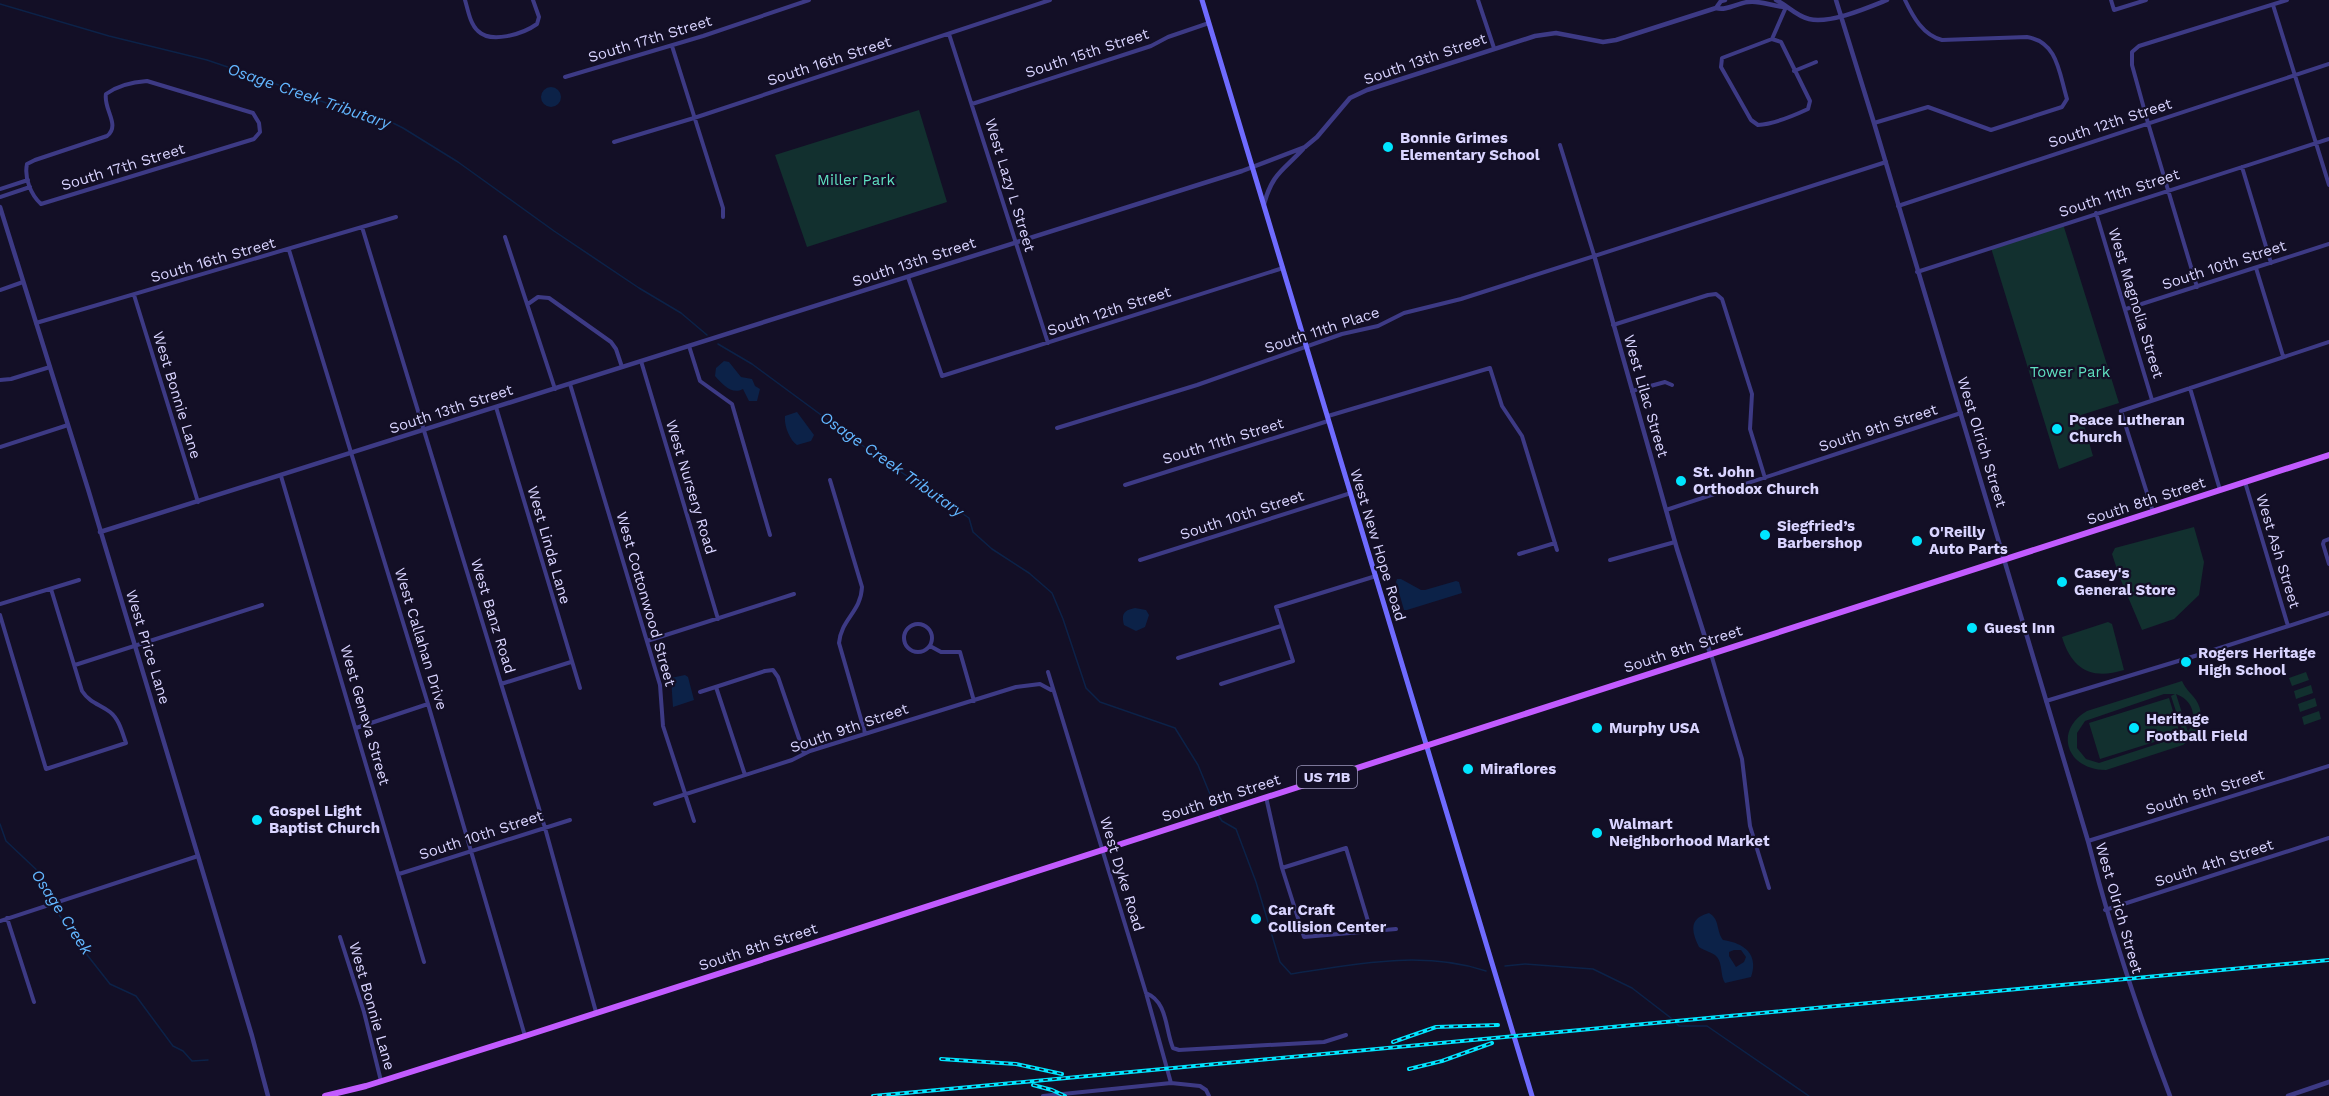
<svg xmlns="http://www.w3.org/2000/svg" width="2329" height="1096" font-family="'Work Sans',sans-serif">
<rect width="100%" height="100%" fill="#130f26"/>
<path fill="#12302f" fill-rule="evenodd" d="M919,110L947,202L807,247L775,155Z
M2063,224L2119,403L2081,415L2093,456L2059,469L1991,248Z
M2194,527L2204,562L2199,595L2174,619L2142,630L2120,578L2112,554L2115,548Z
M2108,622L2112,624L2124,670C2092,680 2072,670 2062,637Z
M2306,672L2309,680L2292,686L2289,678Z
M2182,681C2186,690 2191,693 2196,700C2207,717 2198,735 2183,745L2106,770C2067,770 2053,731 2087,711ZM2164,694H2175L2171,696L2183,733L2187,732L2185,735L2099,763L2086,759L2077,748V733L2085,721ZM2176,694C2193,700 2198,717 2188,732Z
M2311,685L2313,693L2296,699L2294,691Z
M2169,698L2180,734L2100,759L2089,723Z
M2315,698L2317,706L2300,712L2298,704Z
M2319,711L2321,719L2304,725L2302,717Z"/>
<path fill="#0c2248" fill-rule="evenodd" d="M541 97a10 10 0 1 1 20 0a10 10 0 1 1-20 0Z
M724,361L729,362L741,377L752,379L755,386L760,389L757,401H749L743,389C732,395 723,385 715,376L716,368Z
M797,412L814,435L811,441L797,445C789,439 784,425 785,416Z
M1397,579H1401L1421,590H1425L1456,581L1459,582L1462,593L1407,610H1404L1396,582Z
M1135,608L1146,610L1149,615L1145,627L1136,631L1124,625C1121,614 1124,610 1135,608Z
M685,675L688,677L694,700L673,707L671,678Z
M1709,913C1720,919 1716,931 1723,940C1744,943 1759,954 1751,977L1725,983C1720,975 1723,965 1717,957C1713,952 1704,951 1699,947C1691,931 1689,918 1709,913ZM1734,950H1741L1746,957L1744,962L1736,967L1729,956V952Z"/>
<g fill="none" stroke-linecap="round" stroke-linejoin="round">
<path stroke="#0c2248" stroke-width="1.5" d="M0,4L109,36L207,60L260,78L350,112L385,119L403,128L458,162L554,231L639,288L681,313L707,335
M718,344L752,364L870,451L969,518L973,532L992,549L1029,573L1052,593L1063,619L1086,688L1100,702L1175,728L1198,765L1216,809
M1218,815L1222,821L1236,829L1256,882L1280,962L1291,974C1355,964 1423,950 1486,971
M0,824L6,841L41,874L47,894L57,912L88,956L110,984L136,996L173,1046L183,1051L192,1061L208,1060
M1505,966L1525,964L1593,969L1632,988L1671,1018
M1675,1022L1679,1026H1707L1809,1096"/>
<path stroke="#3d3a85" stroke-width="4" d="M465,0C468,10 470,24 478,31C491,44 523,34 537,24L539,17L533,0
M1478,0L1494,48
M2111,0L2114,10L2146,0
M2273,5L2329,185
M949,34L1048,343
M1772,39L1781,42L1810,101L1808,109C1793,116 1774,124 1758,125L1751,120L1721,67L1722,58Z
M1772,39L1786,7
M672,46L723,208V217
M1794,71L1816,62
M565,77L703,36L809,0
M147,81L253,113L259,123L260,132L254,139L41,204C31,195 24,178 27,164L35,160L107,136C121,125 103,109 106,94C117,86 133,82 147,81Z
M972,104L1151,46L1168,37L1209,23
M1874,123L1928,107L1991,130L2062,107L2067,99C2059,73 2058,42 2027,37L1942,40C1923,35 1913,17 1905,0
M614,142L694,118L1050,0
M1560,145L1594,255
M2242,167L2271,263
M0,189L28,180
M0,197L30,187
M1898,206L2329,64
M2096,213L2152,400
M362,227L545,828L596,1012
M505,237L555,389
M289,250L428,704L525,1036
M2256,268L2283,356
M1917,272L2329,139
M908,277L942,376L1283,268
M2197,287L2148,123L2132,65V52L2139,46L2287,0
M0,290L23,282
M134,295L198,502
M528,304L538,297L549,298L611,342L616,349L622,367
M2126,309L2329,244
M36,323L396,217
M1613,325L1708,295L1716,294L1722,299L1752,394L1750,429L1765,478
M689,346L700,381L732,404L770,535
M641,361L718,619
M0,380L11,379L50,367
M570,384L660,685L663,726L694,821
M2190,388L2220,490
M1632,391L1665,382L1672,385
M496,407L580,688
M1328,416L1490,368L1502,406L1522,436L1557,550
M1057,428L1197,385L1342,334L1378,326L1404,313L1461,299L1886,162
M0,447L68,425
M281,476L424,962
M830,480L862,587C861,612 841,619 839,643L865,733
M2245,482L2288,626
M1125,485L1328,421
M1666,510L1961,413
M2153,512L2121,411L2329,342
M2329,539L2324,541L2323,544L2329,564
M1519,554L1555,543
M1140,560L1351,493
M1610,560L1675,542
M0,604L79,580
M0,615L46,769L126,743C122,732 119,719 110,712C99,704 90,703 82,691L51,589
M904 638a14 14 0 1 1 28 0a14 14 0 1 1-28 0Z
M647,641L794,594
M930,646L941,652H960L974,701
M1711,654L1742,759L1750,826L1769,888
M1178,658L1281,626
M75,665L262,605
M1048,672L1146,993L1171,1083
M501,684L571,662
M1221,684L1293,661L1276,607L1376,576
M716,687L745,775
M700,692L765,671L773,670L778,677L804,753
M2046,701L2198,655L2329,613
M356,728L428,704
M1266,797L1282,868L1304,937L1396,929
M655,804L792,760L810,751L1016,687L1040,684L1051,690
M2088,841L2329,766
M1282,868L1346,848L1371,931
M399,874L570,820
M2105,910L2329,838
M7,918L34,1002
M0,921L198,856
M340,937L364,1012L381,1081
M1146,993C1168,1002 1165,1029 1173,1048L1179,1050L1324,1042L1346,1035
M1043,1096L1171,1083L1200,1086L1206,1090L1209,1096"/>
<path stroke="#3d3a85" stroke-width="4.5" d="M1776,0C1787,5 1796,16 1809,19C1830,24 1867,8 1887,0
M1836,0L1874,123L2088,841C2110,928 2138,1012 2170,1096
M1716,8L1721,1L1725,0
M1264,204C1273,172 1283,171 1303,149
M0,207L88,489L252,1036L268,1096
M1594,255L1677,549L1710,653
M100,532L1242,171L1305,147L1317,137L1350,98L1367,90L1535,36L1556,33L1603,42L1616,40L1716,8C1727,11 1737,3 1748,2C1761,0 1773,7 1786,7
M2288,1096L2329,1082"/>
<path stroke="#6f6bff" stroke-width="5" d="M1202,0L1532,1096"/>
<path stroke="#c25bff" stroke-width="6" d="M325,1096L366,1086L525,1036L2329,455"/>
<defs>
<path id="rail" d="M1393,1042L1436,1027L1498,1025
M941,1059L1016,1064L1062,1074
M1409,1069L1442,1061L1492,1043
M1033,1085L1052,1090L1065,1096
M873,1096L2329,960"/>
</defs>
<use href="#rail" stroke="#00e5ff" stroke-width="4"/>
<use href="#rail" stroke="#130f26" stroke-width="1.5" stroke-dasharray="4.5" stroke-linecap="butt"/>
</g>
<g fill="#00e5ff" stroke="#130f26" stroke-width="2">
<circle cx="1388" cy="147" r="6"/>
<circle cx="2057" cy="429" r="6"/>
<circle cx="1681" cy="481" r="6"/>
<circle cx="1765" cy="535" r="6"/>
<circle cx="1917" cy="541" r="6"/>
<circle cx="2062" cy="582" r="6"/>
<circle cx="1972" cy="628" r="6"/>
<circle cx="2186" cy="662" r="6"/>
<circle cx="1597" cy="728" r="6"/>
<circle cx="2134" cy="728" r="6"/>
<circle cx="1468" cy="769" r="6"/>
<circle cx="257" cy="820" r="6"/>
<circle cx="1597" cy="833" r="6"/>
<circle cx="1256" cy="919" r="6"/>
</g>
<g text-anchor="middle" dominant-baseline="central" stroke-width="4.5" stroke-linejoin="round" paint-order="stroke">
<rect fill="#130f26" stroke="#9e99be" stroke-width="1.5" x="1297" y="766" width="60" height="22" rx="4.5"/>
<g font-size="14" font-weight="bold" fill="#d9d4ff">
<text x="1327" y="777">US 71B</text>
</g>
<g font-size="15" fill="#d9d4ff" stroke="#130f26">
<text transform="translate(650 39) rotate(-17)">South 17th Street</text>
<text transform="translate(1087 53) rotate(-18)">South 15th Street</text>
<text transform="translate(1425 59) rotate(-19)">South 13th Street</text>
<text transform="translate(829 61) rotate(-18)">South 16th Street</text>
<text transform="translate(2110 123) rotate(-18)">South 12th Street</text>
<text transform="translate(123 167) rotate(-17)">South 17th Street</text>
<text transform="translate(1010 185) rotate(73)">West Lazy L Street</text>
<text transform="translate(2119 193) rotate(-18)">South 11th Street</text>
<text transform="translate(213 260) rotate(-16)">South 16th Street</text>
<text transform="translate(914 262) rotate(-18)">South 13th Street</text>
<text transform="translate(2224 265) rotate(-18)">South 10th Street</text>
<text transform="translate(2136 303) rotate(73)">West Magnolia Street</text>
<text transform="translate(1109 311) rotate(-18)">South 12th Street</text>
<text transform="translate(1322 330) rotate(-18)">South 11th Place</text>
<text transform="translate(177 395) rotate(73)">West Bonnie Lane</text>
<text transform="translate(1646 396) rotate(74)">West Lilac Street</text>
<text transform="translate(451 409) rotate(-18)">South 13th Street</text>
<text transform="translate(1878 428) rotate(-18)">South 9th Street</text>
<text transform="translate(1223 441) rotate(-17)">South 11th Street</text>
<text transform="translate(1982 442) rotate(73)">West Olrich Street</text>
<text transform="translate(691 487) rotate(73)">West Nursery Road</text>
<text transform="translate(2146 501) rotate(-18)">South 8th Street</text>
<text transform="translate(1242 515) rotate(-18)">South 10th Street</text>
<text transform="translate(549 545) rotate(74)">West Linda Lane</text>
<text transform="translate(1378 545) rotate(73)">West New Hope Road</text>
<text transform="translate(2278 551) rotate(73)">West Ash Street</text>
<text transform="translate(646 599) rotate(74)">West Cottonwood Street</text>
<text transform="translate(493 616) rotate(73)">West Banz Road</text>
<text transform="translate(421 639) rotate(73)">West Callahan Drive</text>
<text transform="translate(148 647) rotate(73)">West Price Lane</text>
<text transform="translate(1683 649) rotate(-18)">South 8th Street</text>
<text transform="translate(365 715) rotate(74)">West Geneva Street</text>
<text transform="translate(849 728) rotate(-19)">South 9th Street</text>
<text transform="translate(2205 792) rotate(-17)">South 5th Street</text>
<text transform="translate(1221 798) rotate(-18)">South 8th Street</text>
<text transform="translate(481 835) rotate(-18)">South 10th Street</text>
<text transform="translate(2214 863) rotate(-18)">South 4th Street</text>
<text transform="translate(1122 874) rotate(73)">West Dyke Road</text>
<text transform="translate(2119 908) rotate(74)">West Olrich Street</text>
<text transform="translate(758 947) rotate(-18)">South 8th Street</text>
<text transform="translate(372 1006) rotate(74)">West Bonnie Lane</text>
</g>
<g font-size="15" font-weight="bold" fill="#d9d4ff" stroke="#130f26" text-anchor="start">
<text x="1400" y="138">Bonnie Grimes<tspan x="1400" dy="17">Elementary School</tspan></text>
<text x="2069" y="420">Peace Lutheran<tspan x="2069" dy="17">Church</tspan></text>
<text x="1693" y="472">St. John<tspan x="1693" dy="17">Orthodox Church</tspan></text>
<text x="1777" y="526">Siegfried’s<tspan x="1777" dy="17">Barbershop</tspan></text>
<text x="1929" y="532">O'Reilly<tspan x="1929" dy="17">Auto Parts</tspan></text>
<text x="2074" y="573">Casey's<tspan x="2074" dy="17">General Store</tspan></text>
<text x="1984" y="628">Guest Inn</text>
<text x="2198" y="653">Rogers Heritage<tspan x="2198" dy="17">High School</tspan></text>
<text x="2146" y="719">Heritage<tspan x="2146" dy="17">Football Field</tspan></text>
<text x="1609" y="728">Murphy USA</text>
<text x="1480" y="769">Miraflores</text>
<text x="269" y="811">Gospel Light<tspan x="269" dy="17">Baptist Church</tspan></text>
<text x="1609" y="824">Walmart<tspan x="1609" dy="17">Neighborhood Market</tspan></text>
<text x="1268" y="910">Car Craft<tspan x="1268" dy="17">Collision Center</tspan></text>
</g>
<g font-size="15" fill="#5fe0c0" stroke="#130f26">
<text x="856" y="180">Miller Park</text>
<text x="2070" y="372">Tower Park</text>
</g>
<g font-size="16" font-style="italic" fill="#62b6ff" stroke="#130f26">
<text transform="translate(309 96) rotate(19)">Osage Creek Tributary</text>
<text transform="translate(892 464) rotate(35)">Osage Creek Tributary</text>
<text transform="translate(62 912) rotate(57)">Osage Creek</text>
</g>
</g>
</svg>
